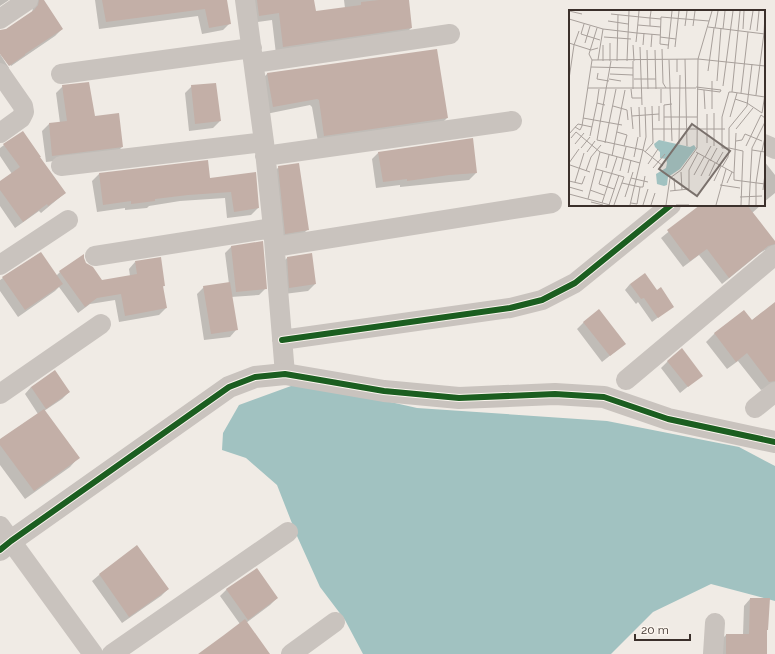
<svg xmlns="http://www.w3.org/2000/svg" width="775" height="654" font-family="Raleway,sans-serif">
<rect width="100%" height="100%" fill="#f0ebe5"/>
<path fill="#a1c2c1" d="M302,382L417,408L607,421L739,447L775,466V601L711,584L653,612L611,654H363L345,620L320,587L297,536L277,485L246,458L222,450L223,433L239,405Z"/>
<path fill="#0003" d="M0,0H9L0,6Z
M30,0H43L62,29L55,36L11,66L0,51V31L7,29L32,13L33,7Z
M95,0H226L230,23L223,30L202,34L198,16L99,29Z
M253,0H313L315,12L345,8L344,0H408L411,28L404,35L276,54L272,20L251,23Z
M436,50L447,118L440,125L318,142L312,107L310,105L266,114L260,81L267,74Z
M0,54L9,68L2,72L0,69Z
M63,86L122,147L115,154L46,162L42,131L49,124L60,123L56,93Z
M192,86L220,121L213,128L189,131L185,93Z
M4,145L39,158L65,193L41,213L39,211L15,228L0,206V183L12,174L0,156V148Z
M379,152L476,173L469,180L400,187V185L376,188L372,159Z
M764,161L775,175V193L764,202Z
M279,167L307,230L297,240L275,244L268,177Z
M99,174L209,179L258,208L251,215L227,218L225,198L180,201L149,206L147,208L125,210V208L97,212L92,181Z
M707,205H761L752,213L775,243V245L769,250H765L760,253L722,284L699,255L683,267L661,238L697,208Z
M262,242L265,289L259,295L231,297L236,330L230,337L204,340L197,294L204,287L229,284L225,253L231,247Z
M40,253L56,276L60,272L85,264L102,281L130,276L129,269L135,262L164,286L162,287L166,308L159,315L119,322L115,300L90,304L78,313L59,287L55,291L18,317L0,291V280Z
M287,258L315,284L308,291L284,294L280,265Z
M630,284L657,291L673,306L652,322L638,302L636,304L625,290Z
M775,303V385L761,390L738,361L727,369L706,342L715,333L751,321Z
M584,322L617,350L602,362L577,329Z
M668,361L702,375L680,393L661,368Z
M31,387L69,392L62,399L44,411L78,458L70,467L25,499L0,465V440L38,414L25,394Z
M137,546L168,589L161,596L122,623L92,581L99,575Z
M227,589L277,598L270,605L246,623L269,654H200L240,624L220,596Z
M750,599L766,631V654H719V642L726,635H743L744,606Z"/>
<path fill="#c3afa7" d="M39,0H44L63,29L25,54V55L9,66L0,54V30L6,29L34,10L38,5Z
M102,0H227L231,24L209,28L205,9L106,22Z
M257,0H314L316,11L361,5V2L379,0H409L412,28L283,47L279,13L259,16Z
M437,49L448,118L324,136L319,100L317,99L273,107L267,73Z
M89,82L95,116L119,113L123,147L52,156L49,123L67,121L62,85Z
M216,83L221,121L195,124L191,85Z
M23,131L41,157H40L66,193L48,206L47,204L23,222L0,190V181L20,167L3,144Z
M473,138L477,173L449,175L407,181V179L383,182L378,152Z
M208,160L210,178L256,172L259,208L234,212L231,192L188,195L155,199V201L131,204V201L103,205L99,173Z
M299,163L309,230L285,234L278,166Z
M700,205H747L775,241V244L768,246L729,278L707,249L690,261L667,230Z
M263,241L267,289L236,292L231,246Z
M41,252L63,284L25,310L2,277Z
M312,253L316,284L289,288L287,257Z
M84,254V258L86,263L93,267L102,280L137,274L135,261L161,257L165,286H163L167,308L125,316L121,294L97,298L85,307L59,271Z
M645,273L657,290L661,287L674,307L658,318L644,298L641,299L630,284Z
M230,282L238,330L211,334L203,286Z
M775,302V381L769,382L747,353L736,362L714,333L744,310L752,320Z
M599,309L626,344L610,356L583,322Z
M682,348L703,376L688,387L667,361Z
M55,370L70,392L46,409L31,387Z
M44,409L80,458L34,491L0,445V439Z
M137,545L169,589L129,617L99,574Z
M257,568L278,598L248,620L226,589Z
M750,598H770L768,630H767V654H726V634H749Z
M245,619L270,654H198L224,635Z"/>
<g fill="none" stroke-linecap="round" stroke-linejoin="round">
<path stroke="#c9c3be" stroke-width="20" d="M245,0L264,142L273,228L285,374
M0,19L28,0
M254,63L450,34
M0,73L23,106L24,112L21,118L0,133
M61,74L252,48
M764,144L775,149
M265,156L512,121
M61,166L264,142
M275,247L552,203
M95,256L273,228
M0,265L68,220
M282,340L510,308L542,300L575,283L671,205
M626,380L775,255
M0,394L101,324
M755,408L775,392
M0,526L93,654
M112,654L288,532
M291,654L335,622
M713,654L715,623"/>
<path stroke="#c9c3be" stroke-width="22" d="M0,550L11,541L229,387L255,377L285,374L384,391L459,398L555,394L604,397L668,419L775,442"/>
<defs>
<path id="cycleway" d="M282,340L510,308L542,300L575,283L671,205
M0,550L11,541L229,387L255,377L285,374L384,391L459,398L555,394L604,397L668,419L775,442"/>
</defs>
<use href="#cycleway" stroke="#fbf5ee" stroke-width="8"/>
<use href="#cycleway" stroke="#1b5e20" stroke-width="6"/>
</g>
<g transform="translate(569 10)">
<rect width="196" height="196" fill="#f0ebe5"/>
<path d="M90,130L121,137L125,135L127,138L111,159L99,167L98,175L95,176L88,174L87,164L97,158L98,153L97,149L91,148V142L86,137L85,134Z" fill="#a1c2c1"/>
<path fill="none" stroke="#a8a09b" stroke-width="1" d="M0,1L13,4M70,1L68,23L91,25M171,1L163,82L196,87M42,4L81,8L82,1M0,9L34,19L68,23L67,32M39,11L59,14M15,14L12,24L31,30M69,15L92,17M81,16V8L92,9M116,16L118,1M124,16L126,1M139,17L196,24M146,18L149,1M154,19L156,1M174,19L175,1M181,20L184,1M188,21L190,1M195,23L196,5M35,27L62,29M91,27L107,29M0,33L22,40L29,38M16,33L21,16M64,35L65,51M74,35L75,23M99,35L91,34L92,7L140,11M71,37L73,95M82,37L83,24M106,37L110,1M93,39L94,73L97,78M99,39L103,1M78,40L79,79M86,40L87,79M108,49V62M116,49L118,136M23,50L129,49L196,56M29,50L34,19M100,50L103,131M34,51V35M41,51V33M42,51L28,130L74,140L94,156M48,51L49,5M58,51L60,1M64,51V79M22,57L64,58M139,61L145,18M29,63L28,69L40,71M41,64L64,65M0,69L5,35L10,21M40,69L52,71M65,69H87M148,71L152,18M154,76L164,1M127,77L152,80L151,82L128,79M19,78H127M30,79L28,93L36,95M62,79L63,88H73M135,80L136,99M172,83L179,22M187,85L195,23M166,89L178,93L193,103L196,84M92,93V79M44,96L58,100L59,110M90,96V111M62,97L64,119M70,97L71,127M143,99V71M63,106L90,104M95,107H128M161,107L168,83M14,108L53,115M6,117L11,120L13,116L23,50L20,44L28,18M84,119H156M167,119L184,98M48,122L58,125L55,136M0,124L9,114L23,117M21,126L28,93M2,128L7,122L31,142L71,153M95,131V95L103,94M167,131L173,130L176,124L193,131M36,133L47,79M138,133V104M6,134L15,123M110,134L111,65M145,136V103M177,136L192,105L196,108M12,138L21,127M183,140L196,142M193,141L196,127M18,142L26,131M76,142L84,133L83,96M127,142L165,163V170L196,174M43,146L56,80M65,147L69,127M136,147L142,136M141,151L148,138M0,153L10,139M79,154L89,139M147,154L154,142M1,155L21,162M153,157L159,147L160,138H153V107L160,82H163M37,158L40,145M84,158L96,144M27,159L55,167L45,195M17,161L22,147L32,135M34,161L30,174L45,179M51,161L57,137M112,162L113,180M59,163L62,150M165,163L167,123M125,165L135,147M132,166L140,150M140,166L146,153M62,168L79,172M105,168L106,180M0,171L13,174L16,166M145,171L152,156M6,172L15,143M53,173L71,177L68,194L62,193M158,173L163,162M151,175L171,178M0,177L14,181M71,177H74L76,166M21,180L35,185M194,180L196,164M101,181L120,179V160L129,143M0,184L41,195M56,187L64,162M171,187L193,186M19,189L31,142M22,192L34,195M33,193L48,147M40,195L50,165M61,195L77,127L76,97M74,195L79,179M82,195L86,183M97,195L101,168L112,160L128,138L129,49L143,1M107,195H120M147,195L157,159M172,195L174,141L160,138V118L178,96L183,54M180,195L183,138L196,112M187,195V173L192,141"/>
<path fill="#7a716c" fill-opacity="0.15" stroke="#7a716c" stroke-width="2" d="M123,114L161,141L128,186L90,159Z"/>
<rect width="196" height="196" fill="none" stroke="#3b302b" stroke-width="2"/>
</g>
<path d="M635 634v6h55v-6" fill="none" stroke="#3b302b" stroke-width="2"/>
<text x="641" y="634" font-size="12" fill="#3b302b" stroke="#fbf5ee" stroke-width="3" paint-order="stroke">20 m</text>
</svg>
